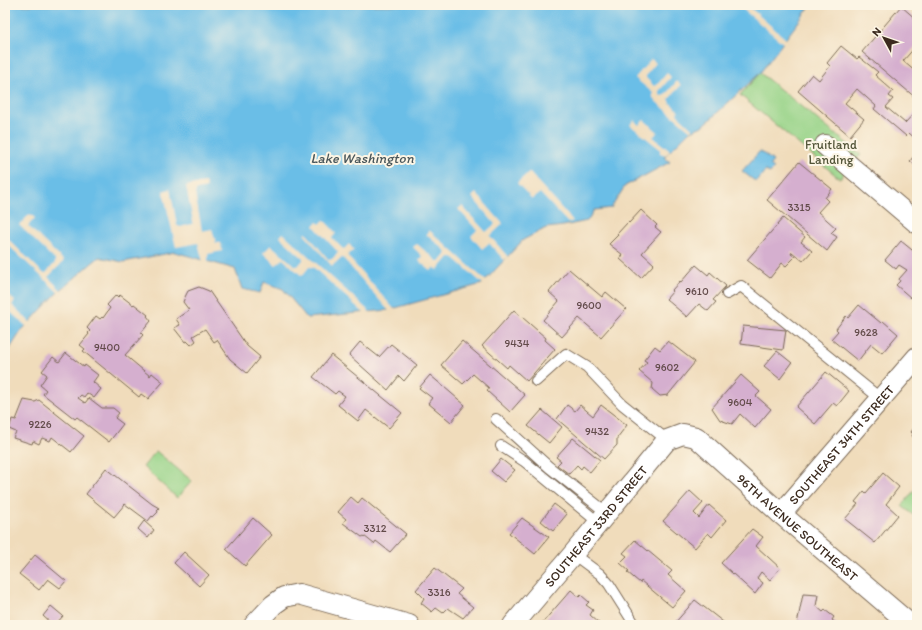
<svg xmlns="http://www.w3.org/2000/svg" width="922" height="630" font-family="Itim,sans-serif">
<rect width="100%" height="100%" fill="#fcf5e5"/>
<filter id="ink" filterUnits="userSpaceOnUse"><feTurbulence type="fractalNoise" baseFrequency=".025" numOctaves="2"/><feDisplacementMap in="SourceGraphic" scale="8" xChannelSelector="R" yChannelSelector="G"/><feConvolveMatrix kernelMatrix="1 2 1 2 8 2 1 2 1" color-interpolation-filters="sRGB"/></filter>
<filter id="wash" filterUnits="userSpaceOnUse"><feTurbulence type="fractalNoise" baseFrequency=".012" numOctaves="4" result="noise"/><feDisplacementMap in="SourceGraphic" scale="16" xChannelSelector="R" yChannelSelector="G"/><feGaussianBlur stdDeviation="0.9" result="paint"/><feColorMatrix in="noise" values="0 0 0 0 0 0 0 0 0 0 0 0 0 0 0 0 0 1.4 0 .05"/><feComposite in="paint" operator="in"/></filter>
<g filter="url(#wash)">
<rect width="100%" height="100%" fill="#f0dcbb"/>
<path fill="#96d387" stroke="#687e52" d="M760,73L861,155L850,165L840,179L740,95Z
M156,451L192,481L177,498L143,467Z
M916,488H917V518L902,506Z"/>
<path fill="#6bbee7" stroke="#537482" d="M5,5H811L760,73L704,125L689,132L664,157L670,162L625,186L611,208L594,210L587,221L563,226L546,228L523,240L482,284L388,310L307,318L283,289L264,282L260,293L242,289L235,269L175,252L123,262L99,257L56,294L22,330L5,356Z
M760,151L773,161L770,165L774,168L770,173L765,171L756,182L742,171Z"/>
<path fill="#f0dcbb" d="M738,5H747L787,40L784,44Z
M651,59L656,63L646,75V78L654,86L657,85L667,73L671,77L659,91V93L661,96L665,95L677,81L681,85L669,99V102L679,111L677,112L678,115L693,129L691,131L653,99V93L635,78Z
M634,120L639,125L644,120L658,132L653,137L670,151L666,155L660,153V149L630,125Z
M529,172L573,221L568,223L540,193L532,199L517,183Z
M205,182L207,188L197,190L195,193L202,231L212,229L216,243H221L222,251L208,254V262H203L198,243L176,247L163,191L170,189L177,225L180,227L192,224L193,221L186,186Z
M476,193L503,224L490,236L508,257L504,260L489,243L482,249L471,236L477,230L458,209L462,206L486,232L495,224L472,197Z
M30,214L35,218L28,226L64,261L48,277L62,291L60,294L5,242L7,238L43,273H46L55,263V260L19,225Z
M324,220L336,233L332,238L342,248L344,249L349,244L354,250L348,255L349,258L395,310L389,311L343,258H341L332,266L304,234L306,233L329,260L332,259L337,254L338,252L314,226L317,222L320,224Z
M429,230L486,281L483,284L453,257H449L438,270L434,267L431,271L419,261L422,256L413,247L417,244L437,261H440L446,254L445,250L426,234Z
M283,233L371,313L365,314L313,267H309L302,276L283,259L276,265L263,253L271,245L295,266H298L303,260V258L280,237Z
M5,291L15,301L12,305L31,323L27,327L5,307Z"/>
<g id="blocks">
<path fill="#d5afcf" d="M901,6L917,20V45L903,61L917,73V99L862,52Z
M841,46L857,59L859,57L878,72L875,75L893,91L889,96L893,99L886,107L905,123L917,110V140L909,133L906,136L874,109L876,106L857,89L845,103L864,119L850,136L798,91L812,74L819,80L830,66L827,63Z
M917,152V167L910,161Z
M799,162L832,189L825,198L828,201L818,212L836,228L831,233L837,237L827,251L767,200Z
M641,210L657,225L655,227L661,232L642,253L654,264L641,278L620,259L623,255L609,244L618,235L617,234L628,222L629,223Z
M783,218L805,237L801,242L812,251L803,261L792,252L791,254L795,257L786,266L782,263L770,278L747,260Z
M901,241L917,254V291L911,298L896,285L900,281L899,279L907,270L899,265L896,269L885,260Z
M696,265L708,275L710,272L726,286L713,300L716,302L708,311L699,304L687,317L666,299L673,291L672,290L680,281L681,282Z
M569,269L602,297L606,292L626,309L601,337L579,318L562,337L543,320L559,301L549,292Z
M199,287L209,291L247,346L260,357L247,373L230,359L217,340L214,342L205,329L193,336L196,341L191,345L187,341L185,342L174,328L180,325L176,319L189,310L183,302L185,297L188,291Z
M116,295L118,297L120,295L133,305L134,304L148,315L147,316L151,321L141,333L143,335L125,355L150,376L152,373L163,382L148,399L141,394L139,397L83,351L85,349L80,345L89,334L88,333L90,331L87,328L96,316L100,319L102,317L103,318L110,308L107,305Z
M859,305L881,323L883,321L898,334L882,353L871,344L858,361L831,339L838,331L836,329L846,316L848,318Z
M514,310L546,338L545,340L555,349L527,381L509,365L507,368L482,346Z
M743,326L786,330L783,350L741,344Z
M462,341L525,395L510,412L487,391L489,388L473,374L463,384L441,365Z
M668,341L695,362L668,395L660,396L652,389L653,383L639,371L647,362L644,360L655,346L660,350Z
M360,342L379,357L391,344L417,365L404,381L399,376L388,390L349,355Z
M777,351L792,363L780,379L764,366Z
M66,353L84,367L85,365L98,375L93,382L101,389L94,398L87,393L84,397L81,395L78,398L85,403L89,398L102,408H113L119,413L115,418L123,424L109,442L77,417L75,419L43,394L46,390L40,385L47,375L42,371L53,357L59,362Z
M331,355L402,413L389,428L366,410L358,421L338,405L345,396L338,391L335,394L313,377Z
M826,372L849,391L837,406L833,403L815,424L796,407Z
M430,375L465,405L451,422L428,403L432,398L419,388Z
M741,375L760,392L756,396L771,409L755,428L740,414L732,424L720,420L712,408Z
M24,400L35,402L39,400L84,436L71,452L52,437L50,441L42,438L39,444L33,441L32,444L13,438L16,432L9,429L12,419L16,420Z
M567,405L575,411L580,405L593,416L601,405L627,425L617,438V445L604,459L557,419Z
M542,410L562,427L549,443L528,426Z
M917,424V440L912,436L913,434L911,432Z
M573,438L600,460L590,472L583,466L581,469L577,465L569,474L557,465L561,461L556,457Z
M501,459L515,470L504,482L491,471Z
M106,468L152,504L159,508L157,510L158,512L153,517L152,516L148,521L125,504L114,517L86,494Z
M883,473L899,487L886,504L898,515L875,543L845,519L858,504L855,502L864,491L866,493Z
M690,491L703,503L694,513L699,518L709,505L726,520L712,537L708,533L695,548L663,521Z
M351,497L358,503L362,498L406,534L390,552L376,541L374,544L364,536L362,537L343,523L346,519L338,512Z
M554,504L567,514L553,531L541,521Z
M253,518L272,535L245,566L226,549Z
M522,518L549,537L535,554L509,533Z
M144,521L154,530L148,538L138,529Z
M752,529L763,537L756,546L780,568L770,580L761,572L757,578L763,583L755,594L721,563Z
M635,540L672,571L668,575L686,591L672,607L641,581L640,583L627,572L629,571L620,563L627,556L623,553Z
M184,552L209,575L199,586L174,563Z
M35,555L66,581L60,588L48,579L39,590L19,574Z
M435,568L462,589L457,594L473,607L463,618L448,608L443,613L436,608L432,612L421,603L424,598L416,590Z
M571,590L579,597L581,595L589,602L586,605L593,610L590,615L599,623L597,624L599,625H546L543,622Z
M803,594L818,595L816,606L823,612L825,610L834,617L832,620L838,625H799L797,624Z
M695,600L727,625H673Z
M51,606L63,616L55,625H53L43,616Z"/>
</g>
</g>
<g filter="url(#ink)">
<use href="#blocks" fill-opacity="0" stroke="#7a6855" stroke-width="1"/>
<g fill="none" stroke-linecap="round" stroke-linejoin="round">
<defs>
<path id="lane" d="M727,294L741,286L881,399
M536,381L566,354L587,367L622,404L667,440
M496,419L549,467L607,513
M501,446L524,461L599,523
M573,554L600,574L609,584L635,625"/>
<g id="street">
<path d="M825,145L917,223"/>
<path id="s1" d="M781,514L917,357"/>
<path d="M254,625L273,605L284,597L299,594L409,625"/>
<path id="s2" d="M513,625L573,554L667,440L683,434L696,437L781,514L911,625"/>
</g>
</defs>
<use href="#lane" stroke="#7a6855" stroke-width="12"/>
<use href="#street" stroke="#7a6855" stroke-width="22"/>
<use href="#lane" stroke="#fff" stroke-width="10"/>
<use href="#street" stroke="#fff" stroke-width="20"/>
</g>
</g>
<g text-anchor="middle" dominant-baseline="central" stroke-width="4" stroke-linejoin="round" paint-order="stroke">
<g font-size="11" fill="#624b4a">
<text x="799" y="207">3315</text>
<text x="697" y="291">9610</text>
<text x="589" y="305">9600</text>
<text x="866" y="332">9628</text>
<text x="517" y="343">9434</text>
<text x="107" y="347">9400</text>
<text x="667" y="367">9602</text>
<text x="740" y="402">9604</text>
<text x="40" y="424">9226</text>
<text x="597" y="431">9432</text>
<text x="375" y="528">3312</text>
<text x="439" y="592">3316</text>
</g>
<g font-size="13" fill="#525438" stroke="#fcf5e5">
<text x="831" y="144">Fruitland<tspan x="831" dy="15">Landing</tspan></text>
</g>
<g font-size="13" fill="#3b2a1e" stroke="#fcf5e5">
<text stroke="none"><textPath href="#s1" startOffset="92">SOUTHEAST 34TH STREET</textPath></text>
<text stroke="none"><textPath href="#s2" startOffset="129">SOUTHEAST 33RD STREET</textPath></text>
<text stroke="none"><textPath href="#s2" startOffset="407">96TH AVENUE SOUTHEAST</textPath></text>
</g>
<g font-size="14" font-style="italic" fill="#49565a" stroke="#fcf5e5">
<text x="362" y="158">Lake Washington</text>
</g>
</g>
<rect width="922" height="630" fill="none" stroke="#fcf5e5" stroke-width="20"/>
<g transform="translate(884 38) rotate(310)" stroke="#fcf5e5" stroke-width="3" paint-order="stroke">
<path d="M0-3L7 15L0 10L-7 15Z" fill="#3b2a1e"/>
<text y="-6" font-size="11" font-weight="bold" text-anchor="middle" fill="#3b2a1e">N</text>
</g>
</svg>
